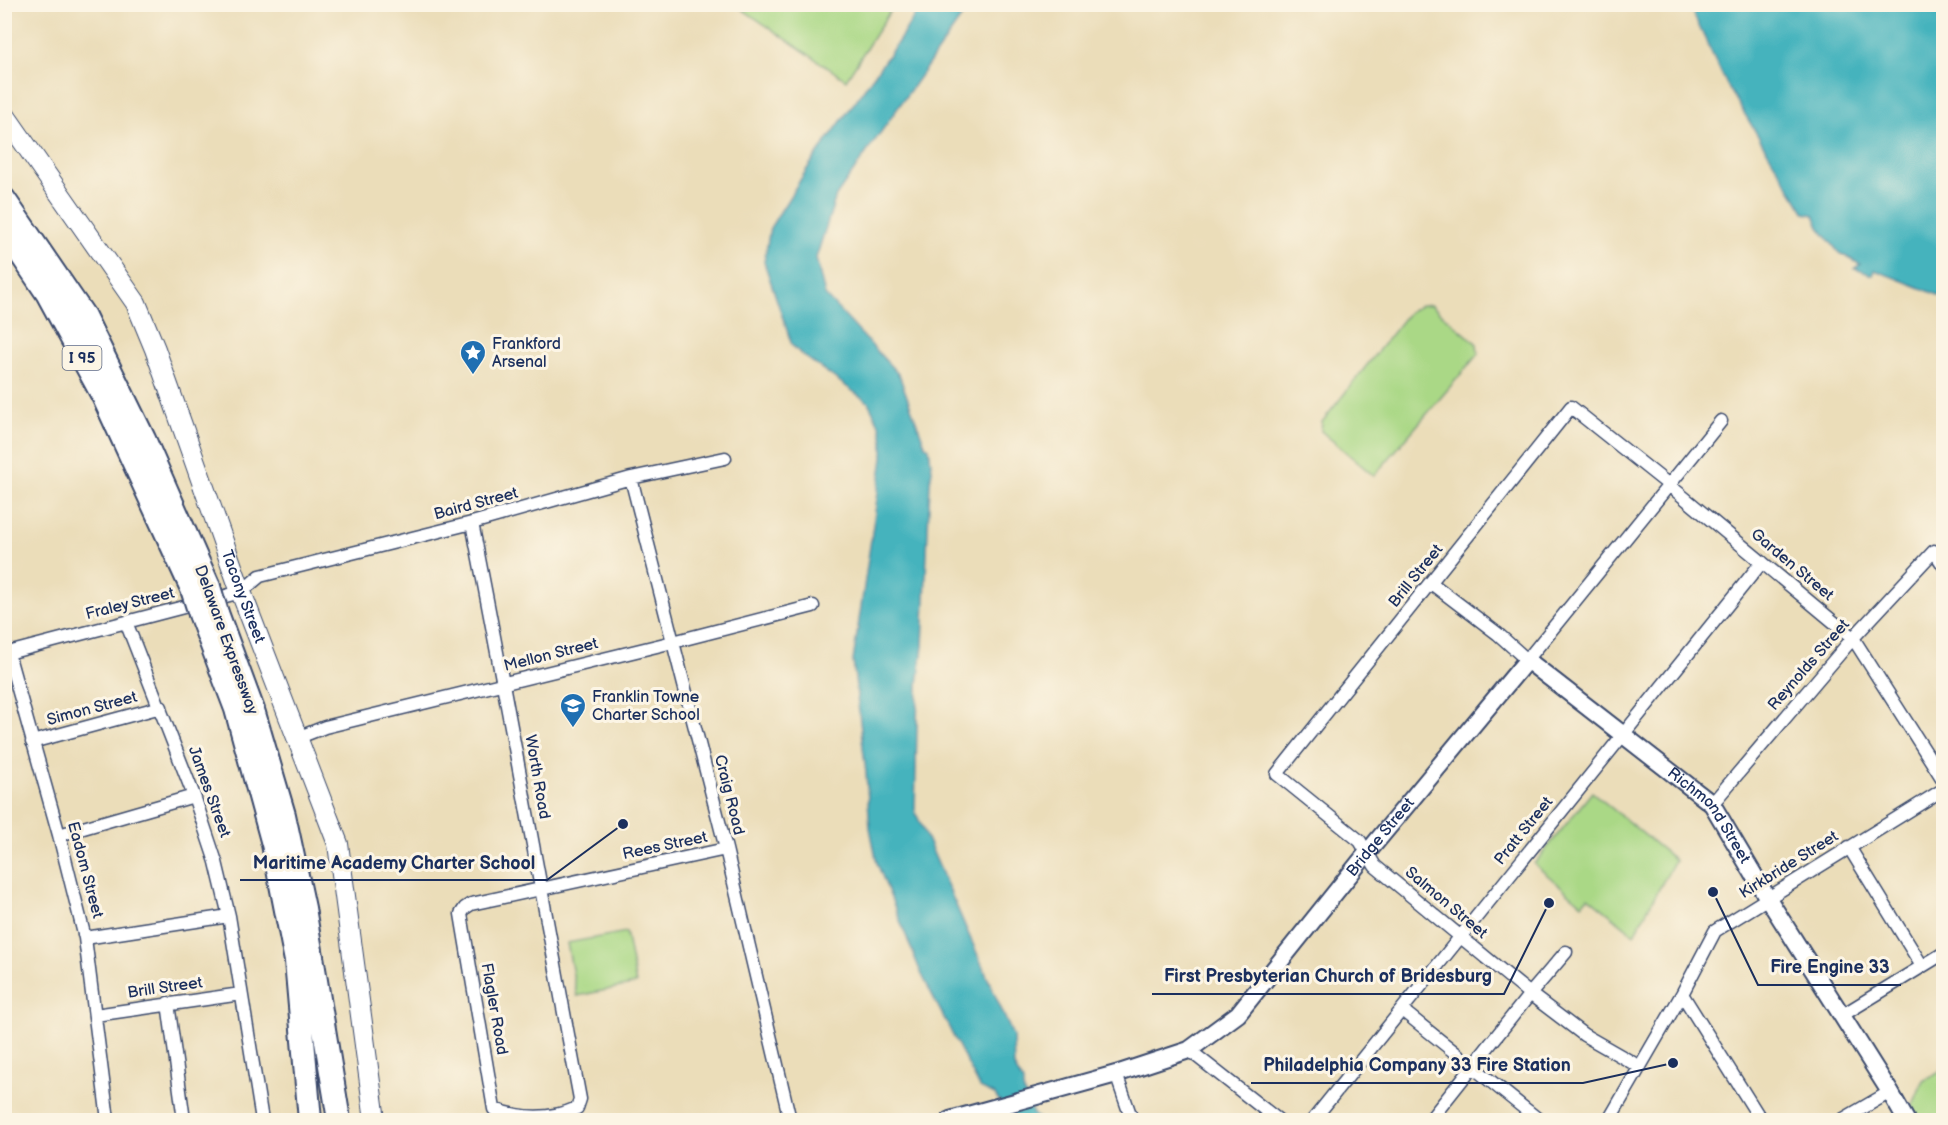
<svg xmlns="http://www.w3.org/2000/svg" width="1948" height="1125" font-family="'Balsamiq Sans',sans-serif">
<rect width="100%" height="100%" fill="#fcf5e5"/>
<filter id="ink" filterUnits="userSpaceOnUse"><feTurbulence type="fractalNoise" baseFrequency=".0167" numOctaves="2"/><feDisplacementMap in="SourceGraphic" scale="12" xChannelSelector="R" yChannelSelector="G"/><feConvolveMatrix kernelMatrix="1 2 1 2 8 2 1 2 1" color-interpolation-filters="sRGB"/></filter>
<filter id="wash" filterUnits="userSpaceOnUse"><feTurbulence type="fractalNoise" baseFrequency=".008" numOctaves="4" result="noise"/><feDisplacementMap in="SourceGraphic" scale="24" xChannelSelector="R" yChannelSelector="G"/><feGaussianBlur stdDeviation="1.35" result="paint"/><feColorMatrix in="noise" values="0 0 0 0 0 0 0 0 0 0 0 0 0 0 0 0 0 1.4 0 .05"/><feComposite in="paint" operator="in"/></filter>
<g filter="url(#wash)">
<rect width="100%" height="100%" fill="#ebddb9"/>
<path fill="#aad886" stroke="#628472" stroke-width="1.5" d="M736,5L894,4V5L846,80Z
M1421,305H1431L1477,344L1478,354L1374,476L1321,431L1322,422L1408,313Z
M1592,792L1675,860L1634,934L1588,897L1582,904L1534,864Z
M626,932L636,984L577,996L567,943Z
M1943,1069V1120H1920L1912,1107L1923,1081Z"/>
<path fill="#44b3bd" stroke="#30718e" stroke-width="1.5" d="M921,5H970L836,196L816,258L825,295L899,375L925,445L929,448L932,470L930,483L923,646L918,684L915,811L1013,1036L1014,1067L1023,1082V1089L1033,1114L1040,1120H1011L995,1095L980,1088L921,973L877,863L870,828L866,773L853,661L883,458V440L880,426L868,402L801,354L792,345L764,262L770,228L809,166L900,39Z
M1689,5H1943V297L1875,270L1873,275L1855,269L1860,264L1839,253L1819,227L1814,215L1805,213L1727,85Z"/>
</g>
<g filter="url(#ink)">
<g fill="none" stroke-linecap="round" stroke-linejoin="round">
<defs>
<path id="minor" d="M631,478L726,849L790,1120
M472,523C510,715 544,907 580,1099L577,1108C551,1120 521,1119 494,1109L461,914L465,908L471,904C556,886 641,868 726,849
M1431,583L1498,634L1527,660L1721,421
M126,622L194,796L216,862L229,916L262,1120
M297,738L325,727L673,642L813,606
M32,742L161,707
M1712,804L1853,638L1934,551L1944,566
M59,835L194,796
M1849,847L1922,966
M85,938L229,916
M1682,994L1761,1120
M168,1003L184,1120
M1402,1010L1539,1120
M95,1015L241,994
M1841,1016L1944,953
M1189,1050L1278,1120
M1640,1067L1584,1035L1530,994L1375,866L1360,841L1277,774L1571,407L1669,485L1853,638L1944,781
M1116,1074L1132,1120
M108,1120L85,938L59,835L8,653L241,592L260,576L472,523L631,478L725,458
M1313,1120L1762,562
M1430,1120L1530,994L1566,952
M1609,1120L1682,994L1715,931L1944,789
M1842,1120L1890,1092"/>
<g id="secondary">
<path id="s1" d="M950,1120L1116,1074L1189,1050L1238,1014L1367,853L1527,660L1712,804L1767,897L1890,1092L1906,1120"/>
</g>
<g id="primary">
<path id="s2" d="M4,114L136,303L155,349L241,592L338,844L375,1120"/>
</g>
<path id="motorway" d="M4,199L84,316L144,439L209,587
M4,229L47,293L103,396L192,589
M217,613L253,710L284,815L304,908L339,1120
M200,614L236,709L273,844L296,961L310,1120"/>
</defs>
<use href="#minor" stroke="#3a496c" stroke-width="15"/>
<use href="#secondary" stroke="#3a496c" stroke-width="20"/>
<use href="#primary" stroke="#3a496c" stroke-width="22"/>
<use href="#motorway" stroke="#3a496c" stroke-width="26"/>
<use href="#minor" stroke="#fff" stroke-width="12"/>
<use href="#secondary" stroke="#fff" stroke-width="16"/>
<use href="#primary" stroke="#fff" stroke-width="20"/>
<use href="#motorway" stroke="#fff" stroke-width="22"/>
<defs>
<path id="motorway-bridge" d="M209,587L217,613
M192,589L200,614"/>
</defs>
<use href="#motorway-bridge" stroke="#3a496c" stroke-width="26" stroke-linecap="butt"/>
<use href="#motorway-bridge" stroke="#fff" stroke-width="22"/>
</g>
</g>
<defs>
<symbol id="sight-pin" viewBox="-11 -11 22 30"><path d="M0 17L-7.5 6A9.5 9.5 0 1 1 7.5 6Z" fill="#1f6fb2" stroke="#fcf5e5"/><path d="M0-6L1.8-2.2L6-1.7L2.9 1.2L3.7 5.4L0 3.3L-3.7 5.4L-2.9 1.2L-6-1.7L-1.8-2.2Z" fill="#fff"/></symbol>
<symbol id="school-pin" viewBox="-11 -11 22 30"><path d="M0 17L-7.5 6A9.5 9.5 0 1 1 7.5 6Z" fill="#1f6fb2" stroke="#fcf5e5"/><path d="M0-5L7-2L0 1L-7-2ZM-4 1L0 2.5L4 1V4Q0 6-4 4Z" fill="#fff"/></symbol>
</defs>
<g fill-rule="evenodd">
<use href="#sight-pin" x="458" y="338" width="30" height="40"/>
<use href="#school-pin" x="558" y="691" width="30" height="40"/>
</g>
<g text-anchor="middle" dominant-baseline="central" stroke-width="6" stroke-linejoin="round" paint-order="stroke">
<rect fill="#fcf5e5" stroke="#5e6a86" stroke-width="1.5" x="62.5" y="346" width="39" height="24" rx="4.5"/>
<g font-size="15" font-weight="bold" fill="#1b2f5e">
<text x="82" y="358">I 95</text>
</g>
<g font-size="16" fill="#1b2f5e" stroke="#fcf5e5" text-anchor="start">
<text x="492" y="344">Frankford<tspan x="492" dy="18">Arsenal</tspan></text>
<text x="592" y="697">Franklin Towne<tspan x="592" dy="18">Charter School</tspan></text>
</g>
<g font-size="16" fill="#1b2f5e" stroke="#fcf5e5">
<text transform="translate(476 504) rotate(-15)">Baird Street</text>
<text transform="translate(1792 565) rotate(40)">Garden Street</text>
<text transform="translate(1416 576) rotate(-51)">Brill Street</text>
<text stroke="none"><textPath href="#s2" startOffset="543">Tacony Street</textPath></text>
<text transform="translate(130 604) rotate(-14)">Fraley Street</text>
<text transform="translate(226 640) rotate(70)">Delaware Expressway</text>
<text transform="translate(551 655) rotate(-14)">Mellon Street</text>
<text transform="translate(1809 665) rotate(-49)">Reynolds Street</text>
<text transform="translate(92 709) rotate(-15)">Simon Street</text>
<text transform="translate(537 777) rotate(80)">Worth Road</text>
<text transform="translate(209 792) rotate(70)">James Street</text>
<text transform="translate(729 795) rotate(76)">Craig Road</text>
<text stroke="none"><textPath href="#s1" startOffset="1008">Richmond Street</textPath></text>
<text transform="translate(1524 831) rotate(-51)">Pratt Street</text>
<text stroke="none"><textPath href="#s1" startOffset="537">Bridge Street</textPath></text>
<text transform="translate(665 846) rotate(-12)">Rees Street</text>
<text transform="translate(1789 865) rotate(-32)">Kirkbride Street</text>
<text transform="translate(85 870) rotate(75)">Eadom Street</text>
<text transform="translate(1446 903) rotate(40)">Salmon Street</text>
<text transform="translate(165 988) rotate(-8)">Brill Street</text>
<text transform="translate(494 1009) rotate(80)">Flagler Road</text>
</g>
</g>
<path fill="none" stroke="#1b2f5e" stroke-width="2" d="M623 824L547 880H240M1713 892L1758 985H1901M1549 903L1504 994H1152M1673 1063L1583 1083H1251"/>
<g fill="#1b2f5e" stroke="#fcf5e5" stroke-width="2">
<circle cx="623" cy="824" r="6"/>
<circle cx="1713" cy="892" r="6"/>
<circle cx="1549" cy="903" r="6"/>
<circle cx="1673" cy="1063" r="6"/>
</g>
<g font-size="18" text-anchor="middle" font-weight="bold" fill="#1b2f5e" stroke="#fcf5e5" stroke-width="6" stroke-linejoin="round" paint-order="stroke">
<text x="394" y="869">Maritime Academy Charter School</text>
<text x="1830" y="973">Fire Engine 33</text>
<text x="1328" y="982">First Presbyterian Church of Bridesburg</text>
<text x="1417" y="1071">Philadelphia Company 33 Fire Station</text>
</g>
<rect width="1948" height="1125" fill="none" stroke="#fcf5e5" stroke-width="24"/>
</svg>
